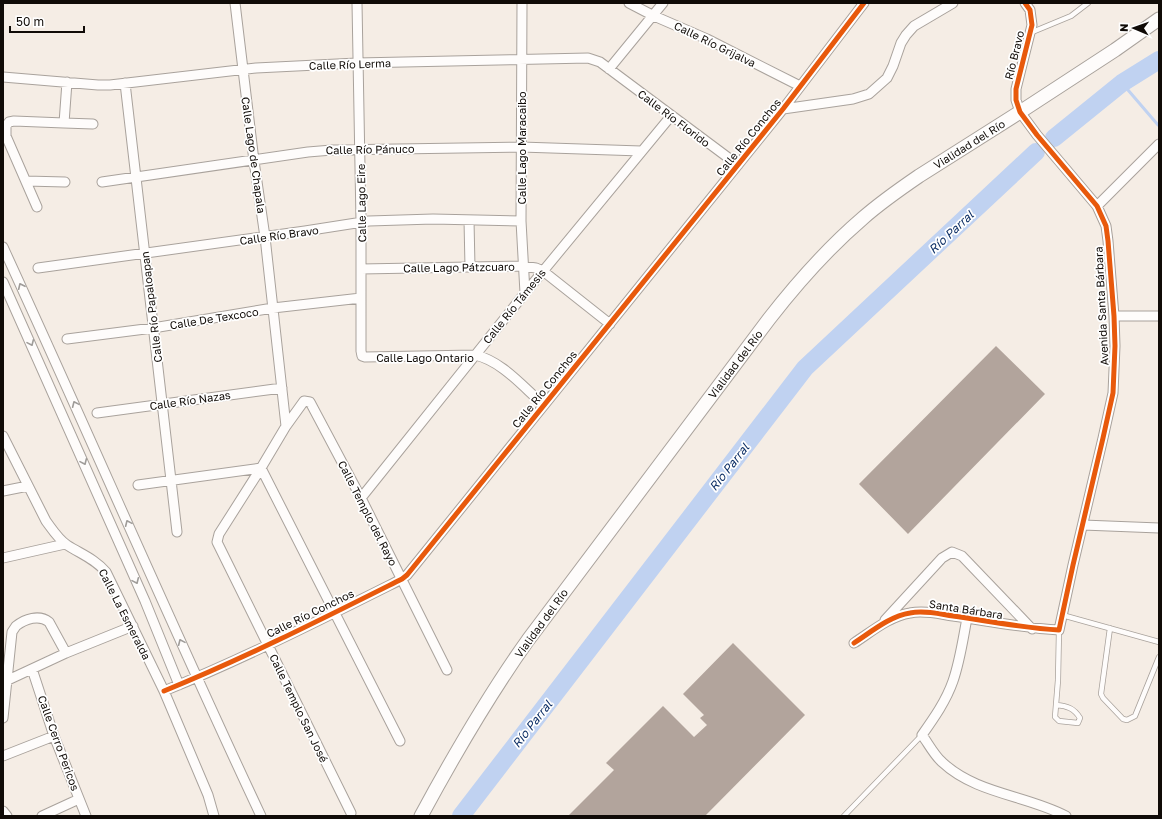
<svg xmlns="http://www.w3.org/2000/svg" width="1162" height="819" font-family="'Golos Text',sans-serif">
<rect width="100%" height="100%" fill="#f5ede5"/>
<g fill="none" stroke-linecap="round" stroke-linejoin="round">
<path stroke="#c0d2f1" stroke-width="3" d="M1122,83L1158,125"/>
<path stroke="#c0d2f1" stroke-width="18" d="M1054,138L1122,83L1159,60
M461,816L805,368L1036,152"/>
</g>
<path fill="#b2a49c" d="M996,346L1045,394L908,534L859,484Z
M733,643L805,715L705,816H568L614,770L606,763L663,706L694,737L707,725L700,718L704,715L683,694Z"/>
<g fill="none" stroke-linecap="round" stroke-linejoin="round">
<defs>
<path id="service" d="M1030,33L1071,16L1088,3
M1062,615L1159,642
M1110,628L1101,694L1103,698L1123,719L1127,720L1135,716L1159,657
M1056,705C1067,706 1074,708 1080,718L1078,723L1059,721L1055,717L1058,680L1059,630
M844,816L922,735"/>
<path id="minor" d="M235,3L254,161L265,237L286,426
M357,3L361,222V351L362,356L365,357L475,355C502,361 523,387 544,405
M522,3L521,221L525,293
M629,3L654,16L707,39L800,86
M609,69L663,3
M3,77L98,85H110L256,68L357,63L588,58L600,62L738,165
M67,82L64,123L93,124
M125,83L177,532
M783,109L853,99L869,94L887,78L893,66L901,43L906,35L914,26L953,3
M26,181L65,182
M102,182L308,152L332,150L521,147L641,151
M1097,206L1159,144
M37,207L6,136V126L9,122L14,121L64,123
M469,220L470,267
M3,247C90,436 172,627 261,816
M38,268L305,231L369,221L433,219L521,221
M361,269L522,266L536,268L543,271L610,324
M3,282L145,601L179,685
M1114,316H1159
M67,339L153,328L273,308L361,298
M97,413L282,388
M3,436L46,521C52,529 58,539 67,545C81,554 95,559 106,572L164,691L208,795L214,816
M138,485L261,468L400,741
M3,491L28,486
M361,498L525,293L671,116
M1083,525L1159,528
M3,558L65,544
M967,618C963,639 960,661 953,681C946,701 934,718 922,735C928,743 934,755 942,762C976,794 1026,795 1066,816
M885,620L942,558L952,552L962,556L1032,629
M854,643C871,632 890,616 910,613C924,610 939,614 953,616C988,621 1023,628 1059,630L1073,565L1103,438L1113,393L1115,346L1114,316L1108,241L1106,226L1097,206L1037,135L1020,112L1016,100V89L1032,25L1030,10L1025,3
M32,669L54,736L86,816
M8,680L66,653L133,626
M164,691C245,658 324,618 402,579L407,575L783,109L864,3
M3,718L12,632L16,626C25,619 39,614 49,622L66,653
M3,756L54,736
M3,811L7,816
M351,813L217,542L219,534L261,468L286,426L304,401L310,402L361,498L447,670
M42,816L79,799"/>
<path id="secondary" d="M421,816C454,755 488,696 528,640L769,319C797,283 828,248 863,218C880,203 900,189 919,176L1020,112L1115,50L1159,19"/>
</defs>
<use href="#service" stroke="#a9a29c" stroke-width="6"/>
<use href="#minor" stroke="#a9a29c" stroke-width="11"/>
<use href="#secondary" stroke="#a9a29c" stroke-width="15"/>
<use href="#service" stroke="#fefcfb" stroke-width="4.5"/>
<use href="#minor" stroke="#fefcfb" stroke-width="9"/>
<use href="#secondary" stroke="#fefcfb" stroke-width="13"/>
<defs>
<path id="cycleway" d="M854,643C871,632 890,616 910,613C924,610 939,614 953,616C988,621 1023,628 1059,630L1073,565L1103,438L1113,393L1115,346L1114,316L1108,241L1106,226L1097,206L1037,135L1020,112L1016,100V89L1032,25L1030,10L1025,3
M164,691C245,658 324,618 402,579L407,575L783,109L864,3"/>
</defs>
<use href="#cycleway" stroke="#fff" stroke-width="8"/>
<use href="#cycleway" stroke="#e8590c" stroke-width="5"/>
</g>
<defs><path id="oneway-chevron" d="M-2-3.5L2.5 0L-2 3.5" fill="none" stroke-width="1.6" stroke-linecap="round" stroke-linejoin="round"/></defs>
<g stroke="#9f9c99">
<use href="#oneway-chevron" transform="translate(21 286) rotate(-115)"/>
<use href="#oneway-chevron" transform="translate(31 343) rotate(66)"/>
<use href="#oneway-chevron" transform="translate(75 404) rotate(-114)"/>
<use href="#oneway-chevron" transform="translate(84 462) rotate(66)"/>
<use href="#oneway-chevron" transform="translate(128 523) rotate(-114)"/>
<use href="#oneway-chevron" transform="translate(136 581) rotate(66)"/>
<use href="#oneway-chevron" transform="translate(181 642) rotate(-114)"/>
</g>
<g text-anchor="middle" dominant-baseline="central" stroke-width="3.5" stroke-linejoin="round" paint-order="stroke">
<g font-size="11" fill="#100b07" stroke="#fff">
<text transform="translate(715 44) rotate(26)">Calle Río Grijalva</text>
<text transform="translate(1014 55) rotate(-76)">Río Bravo</text>
<text transform="translate(350 64) rotate(-2)">Calle Río Lerma</text>
<text transform="translate(674 118) rotate(37)">Calle Río Florido</text>
<text transform="translate(748 137) rotate(-51)">Calle Río Conchos</text>
<text transform="translate(969 144) rotate(-32)">Vialidad del Río</text>
<text transform="translate(521 148) rotate(-90)">Calle Lago Maracaibo</text>
<text transform="translate(370 149) rotate(-1)">Calle Río Pánuco</text>
<text transform="translate(254 155) rotate(82)">Calle Lago de Chapala</text>
<text transform="translate(361 203) rotate(-91)">Calle Lago Eire</text>
<text transform="translate(279 235) rotate(-8)">Calle Río Bravo</text>
<text transform="translate(459 267) rotate(-1)">Calle Lago Pátzcuaro</text>
<text transform="translate(514 306) rotate(-51)">Calle Río Támesis</text>
<text transform="translate(1101 306) rotate(-93)">Avenida Santa Bárbara</text>
<text transform="translate(151 307) rotate(-97)">Calle Río Papaloapan</text>
<text transform="translate(214 318) rotate(-9)">Calle De Texcoco</text>
<text x="425" y="357">Calle Lago Ontario</text>
<text transform="translate(735 364) rotate(-53)">Vialidad del Río</text>
<text transform="translate(544 389) rotate(-51)">Calle Río Conchos</text>
<text transform="translate(190 400) rotate(-8)">Calle Río Nazas</text>
<text transform="translate(368 513) rotate(63)">Calle Templo del Rayo</text>
<text transform="translate(966 609) rotate(9)">Santa Bárbara</text>
<text transform="translate(310 613) rotate(-26)">Calle Río Conchos</text>
<text transform="translate(125 614) rotate(63)">Calle La Esmeralda</text>
<text transform="translate(541 623) rotate(-54)">Vialidad del Río</text>
<text transform="translate(299 708) rotate(64)">Calle Templo San José</text>
<text transform="translate(59 743) rotate(70)">Calle Cerro Pericos</text>
</g>
<g font-size="12" font-style="italic" fill="#0d2f66" stroke="#fff">
<text transform="translate(951 232) rotate(-43)">Río Parral</text>
<text transform="translate(729 467) rotate(-52)">Río Parral</text>
<text transform="translate(532 724) rotate(-52)">Río Parral</text>
</g>
</g>
<rect width="1162" height="819" fill="none" stroke="#100b07" stroke-width="8"/>
<g transform="translate(1134 28) rotate(272)" stroke="#ffffff" stroke-width="3" paint-order="stroke">
<path d="M0-3L7 15L0 10L-7 15Z" fill="#100b07"/>
<text y="-6" font-size="11" font-weight="bold" text-anchor="middle" fill="#100b07">N</text>
</g>
<path d="M10 26v6h74v-6" fill="none" stroke="#100b07" stroke-width="2"/>
<text x="16" y="26" font-size="12" fill="#100b07" stroke="#ffffff" stroke-width="3" paint-order="stroke">50 m</text>
</svg>
